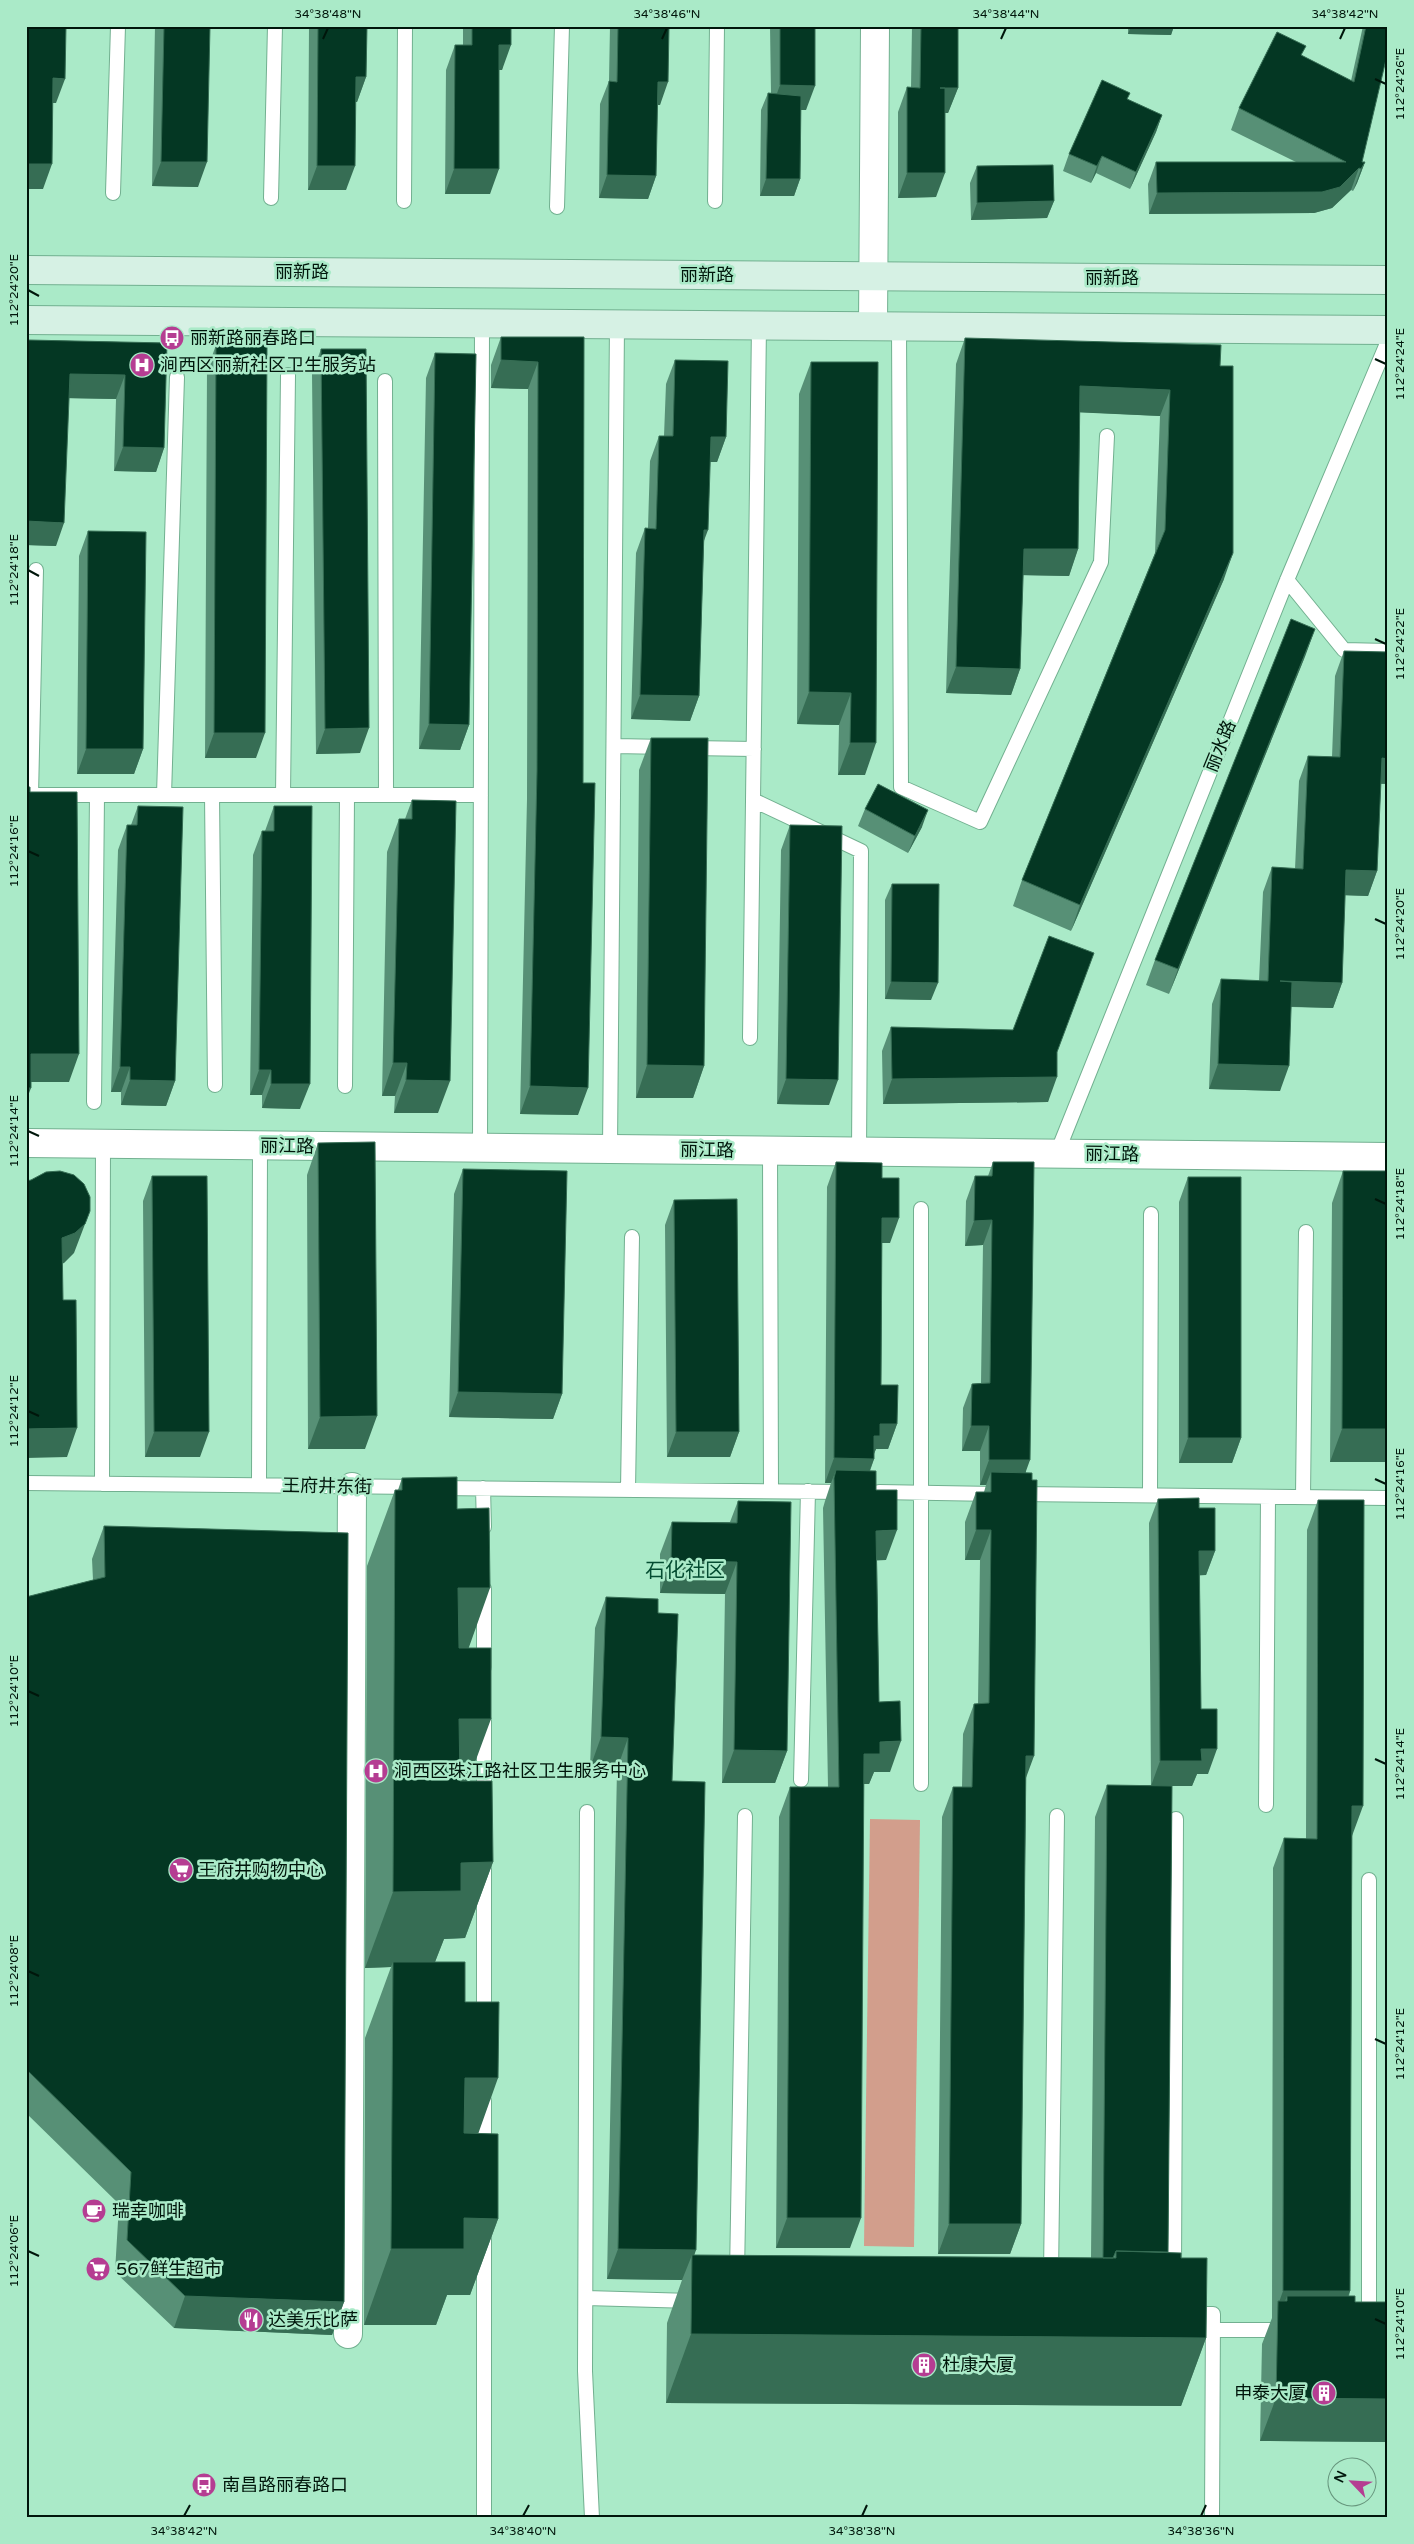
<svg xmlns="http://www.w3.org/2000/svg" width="1414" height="2544" font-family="'Varela Round','Noto Sans SC',sans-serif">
<rect width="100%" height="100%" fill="#aaeac8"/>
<path fill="#d29e8c" d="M870,1819L920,1820L914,2247L864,2246Z"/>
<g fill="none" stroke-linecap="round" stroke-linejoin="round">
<defs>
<path id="lane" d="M113,193L118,26
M271,198L275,26
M404,201L405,26
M715,201L717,26
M557,207L562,26
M899,326L901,787L980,822L1101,562L1107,436
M385,381L386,795
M1287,580L1344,650L1388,651
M615,746L667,747
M691,748L754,749
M26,795H481
M31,795L36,570
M164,795L177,377
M212,795L215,1085
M283,795L288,375
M753,800L861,851L859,1152
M750,1038L759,325
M345,1086L347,795
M94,1102L97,795
M480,1148L482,323
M610,1149L617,324
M770,1150L771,1491
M1057,1153L1287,580L1388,341
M26,1483L417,1487
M102,1484L103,1144
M259,1485L260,1146
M439,1488L847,1492
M483,1488L484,1527
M628,1490L632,1237
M879,1492L995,1494
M1019,1494L1388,1498
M1150,1495L1151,1214
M1303,1497L1306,1232
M484,1589V1667
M484,1721V1800
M801,1780L808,1491
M921,1784V1209
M1266,1805L1268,1497
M587,1812L585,2371L592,2518
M484,1869V2020
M484,2101V2152
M484,2239V2518
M1174,2270L1176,1819
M737,2274L745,1816
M1051,2274L1057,1816
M586,2298L692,2301
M1189,2314H1213L1212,2518
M1369,2320V1880
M1213,2330H1285"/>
<path id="street" d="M873,326L875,26
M26,1143L1388,1157
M348,2334L352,1487"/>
<path id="secondary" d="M26,270L1388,280
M26,320L1388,330"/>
</defs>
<use href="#lane" stroke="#72b090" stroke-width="16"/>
<use href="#street" stroke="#72b090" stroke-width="30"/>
<use href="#secondary" stroke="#72b090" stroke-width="30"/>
<use href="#lane" stroke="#fff" stroke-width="14"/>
<use href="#street" stroke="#fff" stroke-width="28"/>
<use href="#secondary" stroke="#d6f1e4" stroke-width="28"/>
</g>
<path fill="#579076" d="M155,26H210L198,187L152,186Z
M309,26H367L366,77L357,102H355L346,190H308Z
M463,26H511L502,70H499L490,194H445L446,70L455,45H463Z
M610,26H669L660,105H657L656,176L648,199L599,198L600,104L609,81Z
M770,26H815L806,110H801L800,179L794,196H760L761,110L768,93H771Z
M912,26H958V88L948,113H945L936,197L898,198V112L907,87L911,88Z
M1128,26H1174L1171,35L1128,34Z
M1363,26H1388L1362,162H1365L1357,183L1353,191L1351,190L1332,208L1314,213L1149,214L1148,184L1156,162H1296L1231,130L1239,108L1302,56L1351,81Z
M1127,99L1162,115L1156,132L1130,189L1096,173L1091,183L1063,171L1069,154Z
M977,166L1054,201L1047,218L971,220L970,183Z
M501,337H584L583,783L578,1115L520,1114L527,799L528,389L491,388V365Z
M965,338L1220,366L1224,579L1071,931L1013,906L1022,880L1155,553L1160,416L1080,412L1078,549L1069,576L1023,575L1020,669L1011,695L946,693L956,364Z
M28,340L167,343L164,448L156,472L114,471L116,399L69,398L56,546L26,545V345Z
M216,345L256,758H205L207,370Z
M321,349L360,753L316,754L312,374Z
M435,353L469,725L460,750L419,749L426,378Z
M675,360L726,437L717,462H710L704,542L699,696L690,721L631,719L636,553L645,528H648L650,461L659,436H664L666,384Z
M811,362L865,775H838L839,725L797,724L799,394Z
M88,531L143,749L134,774H77L79,556Z
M1344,651L1388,784H1381L1377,871L1368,896L1345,895L1342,983L1333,1008L1291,1007L1280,1091L1209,1089L1212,1004L1221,979L1259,981L1263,892L1272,867L1295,869L1299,781L1308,756L1332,757L1335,676Z
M1306,654L1169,994L1146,985L1155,960Z
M651,738L704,1066L693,1098H636L639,770Z
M412,800L438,1113H394L395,1096H382L387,852L399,819H405Z
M138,806L175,1081L166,1106L121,1105V1092H111L118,850L127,825H131Z
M274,806L300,1109L262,1108V1095H250L253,855L262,831H265Z
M865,809L922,827L908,853L858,826Z
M790,825L829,1105L777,1104L781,850Z
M892,884L931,1000L885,999V900Z
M891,1027L1057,1053L1048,1102L883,1104L882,1051Z
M318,1143L365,1449H308L307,1175Z
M836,1162L882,1178L890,1243H882L881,1385L897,1424L888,1449H876L874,1453V1459L870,1471L876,1490L886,1560H877L879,1702L890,1772H874L869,1784H864L850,2248H776L779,1817L790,1787H828L823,1508L825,1501L831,1483H825L827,1187Z
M993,1162L1026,1473V1779L1021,2224L1010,2254H938L942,1817L953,1787H962L963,1734L974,1704H978L980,1560H965V1522L976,1492H984L986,1485H980V1451H962L963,1408L972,1384L981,1383L983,1245L965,1246L966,1201L975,1176H988Z
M463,1169L562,1394L553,1419L449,1417L454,1194Z
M1343,1171H1388V1462H1330L1332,1203Z
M152,1176L200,1457H145L143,1201Z
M1188,1177L1241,1438L1232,1463H1179V1202Z
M674,1200L739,1432L730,1457H667L665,1225Z
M402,1478L457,1509L468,1648V1781L493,1862L465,1938L444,1939L435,1962L465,2002L478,2134L498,2219L470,2295H447L436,2325H364L365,2038L391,1967L365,1968L367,1566L395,1490H398Z
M1158,1499L1199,1508L1215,1551L1206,1575H1200L1201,1709L1208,1774H1197L1192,1786H1172L1168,2252L1181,2258L1206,2338L1181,2406L666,2403L667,2323L682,2280L607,2279L617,1769L590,1768L595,1628L606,1597L658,1613L672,1781L694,2255L1091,2258L1095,1817L1107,1785H1151L1149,1523Z
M1318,1500L1352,1836L1350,2291L1349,2296L1355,2302H1388V2442L1260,2441L1262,2344L1272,2318L1273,1868L1284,1838L1306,1839L1307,1530Z
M738,1501L787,1751L775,1783H722L725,1594L660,1593V1554L672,1522H730Z
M104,1526L344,2302L332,2335L174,2328L115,2272L119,2204L26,2113V1597L93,1580L92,1559Z"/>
<path fill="#366d54" d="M1131,26H1174L1171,35L1128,34Z
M499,45H511L502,70H490Z
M356,77H366L357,102H346Z
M53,78L65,79L56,103H43Z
M658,82H668L660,105H650Z
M780,85L815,86L806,110H771Z
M940,88H958L948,113H931Z
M1162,115L1156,132L1130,189L1136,172Z
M1102,156L1096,173L1091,183L1097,166Z
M161,162H207L198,187L152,186Z
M1365,162L1357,183L1353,191L1361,169Z
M26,164H52L43,189H26Z
M317,166H355L346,190H308Z
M1359,168L1351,190L1332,208L1314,213L1149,214L1157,193Z
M454,169H499L490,194H445Z
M907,173H945L936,197L898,198Z
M607,175L656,176L648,199L599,198Z
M766,179H800L794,196H760Z
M1054,201L1047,218L971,220L977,203Z
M501,360L538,362L528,389L491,388Z
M70,374L125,375L116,399L61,398Z
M1080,386L1170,390L1160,416L1071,412Z
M711,437H726L717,462H702Z
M123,447L164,448L156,472L114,471Z
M26,521L64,523L56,546L26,545Z
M704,530H708L699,554Z
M1024,549H1078L1069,576L1015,575Z
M1233,553L1224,579L1071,931L1080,905Z
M1315,629L1306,654L1169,994L1178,969Z
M956,667L1020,669L1011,695L946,693Z
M809,692L851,693L839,725L797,724Z
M640,695L699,696L690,721L631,719Z
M429,724L469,725L460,750L419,749Z
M369,728L360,753L316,754L325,729Z
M214,733H265L256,758H205Z
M850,743H876L865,775H838Z
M86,749H143L134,774H77Z
M1382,758L1388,759V784L1373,783Z
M928,810L922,827L908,853L915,836Z
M1346,870L1377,871L1368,896L1337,895Z
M1280,981L1342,983L1333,1008L1271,1006Z
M891,982L938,983L931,1000L885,999Z
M31,1054H79L69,1082H26Z
M393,1063H407L395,1096H382Z
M1218,1064L1289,1066L1280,1091L1209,1089Z
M647,1065L704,1066L693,1098H636Z
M120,1067H130L121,1092H111Z
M259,1070H271L262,1095H250Z
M1057,1077L1048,1102L883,1104L892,1079Z
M786,1079L838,1080L829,1105L777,1104Z
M130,1080L175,1081L166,1106L121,1105Z
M406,1080L450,1081L438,1113H394Z
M271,1084H310L300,1109L262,1108Z
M530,1086L588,1088L578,1115L520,1114Z
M26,1088H31L26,1101Z
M90,1211L74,1253L64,1263L51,1268L62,1238Z
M882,1218H899L890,1243H873Z
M992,1220L983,1245L965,1246L974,1221Z
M458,1392L562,1394L553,1419L449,1417Z
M377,1416L365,1449H308L320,1417Z
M880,1424H897L888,1449H876L872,1459H874L865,1483L836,1470L831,1483H825L834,1458L874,1436Z
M971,1426H989L980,1451H962Z
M77,1428L67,1457L26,1458V1429Z
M1342,1429H1388V1462H1330Z
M154,1432H209L200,1457H145Z
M676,1432H739L730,1457H667Z
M1188,1438H1241L1232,1463H1179Z
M989,1460H1030L1021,1485L991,1472L986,1485H980Z
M897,1530L886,1560L866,1561L876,1531Z
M976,1530H991L980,1560H965Z
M1199,1551H1215L1206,1575L1190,1576Z
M671,1561L737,1562L725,1594L660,1593Z
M458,1588H490L463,1664H431Z
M459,1719H491L463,1795H432Z
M601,1737L628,1738L617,1769L590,1768Z
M901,1741L890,1772H874L869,1784H853L864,1754L880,1742Z
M1201,1749H1217L1208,1774H1197L1192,1786H1151L1160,1761Z
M734,1750L787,1751L775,1783H722Z
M1026,1756H1034L1023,1786Z
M1352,1806H1363L1352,1836Z
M493,1862L465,1938L444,1939L433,1967L393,1962L391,1967L365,1968L393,1892L461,1863Z
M465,2078H498L471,2154H437Z
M464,2218L498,2219L470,2295H447L436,2325H364L391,2249Z
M787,2218H861L850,2248H776Z
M949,2224H1021L1010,2254H938Z
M618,2249L696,2250L692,2262V2255L682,2280L607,2279Z
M1283,2291H1350L1339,2321L1287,2301V2296L1278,2321V2305Z
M185,2296L344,2302L332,2335L174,2328Z
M691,2334L1206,2338L1181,2406L666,2403Z
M1276,2398L1388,2399V2442L1260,2441Z"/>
<path fill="#043723" stroke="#366d54" d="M26,26H66L65,79L53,78L52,164H26Z
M164,26H210L207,162H161Z
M318,26H367L366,77H356L355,166H317Z
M472,26H511V45H499V169H454L455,45H472Z
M618,26H669L668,82H658L656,176L607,175L609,81L617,82Z
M780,26H815V86L780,85Z
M921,26H958V88H940H945V173H907V87L920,88Z
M1366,26H1388V51L1362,162H1365L1361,169L1359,168L1340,187L1322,192L1157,193L1156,162H1346L1239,108L1277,32L1306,46L1301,55L1354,82Z
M1102,80L1130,93L1127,99L1162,115L1136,172L1102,156L1097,166L1069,154Z
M768,93L801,96L800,179H766Z
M1053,165L1054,201L977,203V166Z
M501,337H584L583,783H595L588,1088L530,1086L537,771L538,362L501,360Z
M965,338L1221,345L1220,366H1233V553L1080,905L1022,880L1165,530L1170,390L1080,386L1078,549H1024L1020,669L956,667Z
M28,340L167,343L164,448L123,447L125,375L70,374L64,523L26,521V392H28Z
M216,345H267L265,733H214Z
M321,349H366L369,728L325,729Z
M435,353L476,354L469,725L429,724Z
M675,360L728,361L726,437H711L708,530H704L699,696L640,695L645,528L656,529L659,436H673Z
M811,362H878L876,743H850L851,693L809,692Z
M88,531L146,532L143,749H86Z
M1291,619L1315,629L1178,969L1155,960Z
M1344,651L1388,652V759L1382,758L1377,871L1346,870L1342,983L1280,981L1292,982L1289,1066L1218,1064L1221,979L1268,981L1272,867L1303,869L1308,756L1340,757Z
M651,738H708L704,1066L647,1065Z
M878,784L928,810L915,836L865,809Z
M26,787H30V792H77L79,1054H31V1088H26Z
M412,800L456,801L450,1081L406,1080L407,1063H393L399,819H412Z
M138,806L183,807L175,1081L130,1080V1067H120L127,825H137Z
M274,806H312L310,1084H271V1070H259L262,831H274Z
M790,825L842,826L838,1080L786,1079Z
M892,884H939L938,983L891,982Z
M1049,936L1094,953L1057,1052V1077L892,1079L891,1027L1013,1030Z
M375,1142L377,1416L320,1417L318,1143Z
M836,1162L882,1163V1178H899V1218H882L881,1385H898L897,1424H880V1436H874V1459L834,1458Z
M993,1162H1034L1030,1460H989V1426H971L972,1384L990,1383L992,1220L974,1221L975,1176H992Z
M463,1169L567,1171L562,1394L458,1392Z
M60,1171L74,1175L84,1184L90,1197V1211L85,1224L75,1233L62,1238L63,1300H76L77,1428L26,1429V1181L31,1180L46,1172Z
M1343,1171H1388V1429H1342Z
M152,1176H207L209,1432H154Z
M1188,1177H1241V1438H1188Z
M737,1199L739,1432H676L674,1200Z
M836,1470L876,1471V1490H897V1530L876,1531L879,1702L900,1701L901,1741L880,1742V1754H864L861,2218H787L790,1787H839L834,1478Z
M991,1472L1032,1473V1480H1037L1034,1756H1026L1021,2224H949L953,1787H972L974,1704L989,1703L991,1530H976V1492H991Z
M457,1477V1509L489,1508L490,1588H458L459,1648H491V1719H459L460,1781H492L493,1862L461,1863V1891L393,1892L395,1490H402V1478Z
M1199,1498V1508H1215V1551H1199L1201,1709H1217V1749H1201L1202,1761H1160L1158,1499Z
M1318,1500H1364L1363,1806H1352L1350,2291H1283L1284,1838L1317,1839Z
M738,1501L791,1502L787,1751L734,1750L737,1562L671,1561L672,1522L737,1523Z
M104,1526L348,1533L344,2302L185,2296L127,2240L131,2172L26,2069V1597L105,1577Z
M606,1597L658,1599V1613L678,1614L672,1781L705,1782L696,2250L618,2249L628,1738L601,1737Z
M1107,1785L1172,1786L1168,2252L1116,2251L1113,2258H1103Z
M393,1962H465V2002H499L498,2078H465L464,2133L498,2134V2219L464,2218V2249H391Z
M1116,2251L1181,2253V2258H1207L1206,2338L691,2334L692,2255L1116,2258Z
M1287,2296H1355V2302H1388V2399L1276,2398L1278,2301H1287Z"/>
<path fill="none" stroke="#00160b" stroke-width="2" d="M323,39L328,28M662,39L667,28M1001,39L1006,28M1340,39L1345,28M1375,79L1386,84M28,290L39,296M1375,359L1386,364M28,570L39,576M1375,639L1386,644M28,851L39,856M1375,919L1386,924M28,1131L39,1136M1375,1199L1386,1204M28,1411L39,1416M1375,1479L1386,1484M28,1691L39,1696M1375,1759L1386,1764M28,1971L39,1976M1375,2039L1386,2044M28,2251L39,2256M1375,2319L1386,2324M184,2516L190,2505M523,2516L529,2505M862,2516L867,2505M1201,2516L1206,2505"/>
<defs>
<symbol id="bus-disc" viewBox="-11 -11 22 22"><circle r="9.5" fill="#b53d92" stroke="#aaeac8"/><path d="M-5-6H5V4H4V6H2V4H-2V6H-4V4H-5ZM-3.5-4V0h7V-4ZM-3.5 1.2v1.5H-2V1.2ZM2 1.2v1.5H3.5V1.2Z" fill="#fff"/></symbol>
<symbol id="hospital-disc" viewBox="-11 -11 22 22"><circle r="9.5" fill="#b53d92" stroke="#aaeac8"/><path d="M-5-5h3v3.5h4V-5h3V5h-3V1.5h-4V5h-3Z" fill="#fff"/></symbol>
<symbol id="supermarket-disc" viewBox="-11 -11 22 22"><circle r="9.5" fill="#b53d92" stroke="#aaeac8"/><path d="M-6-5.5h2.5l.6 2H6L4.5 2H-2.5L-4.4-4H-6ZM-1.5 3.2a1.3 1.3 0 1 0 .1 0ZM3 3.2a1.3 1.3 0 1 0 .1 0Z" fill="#fff"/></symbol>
<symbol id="cafe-disc" viewBox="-11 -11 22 22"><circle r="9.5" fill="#b53d92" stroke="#aaeac8"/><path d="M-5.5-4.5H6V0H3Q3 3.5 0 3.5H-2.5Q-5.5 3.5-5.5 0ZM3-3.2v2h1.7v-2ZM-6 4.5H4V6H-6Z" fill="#fff"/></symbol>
<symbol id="restaurant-disc" viewBox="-11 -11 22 22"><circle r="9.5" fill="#b53d92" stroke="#aaeac8"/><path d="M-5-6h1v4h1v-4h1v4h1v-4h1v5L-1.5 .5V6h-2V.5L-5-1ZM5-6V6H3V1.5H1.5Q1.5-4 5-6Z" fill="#fff"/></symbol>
<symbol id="building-disc" viewBox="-11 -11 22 22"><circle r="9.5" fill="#b53d92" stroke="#aaeac8"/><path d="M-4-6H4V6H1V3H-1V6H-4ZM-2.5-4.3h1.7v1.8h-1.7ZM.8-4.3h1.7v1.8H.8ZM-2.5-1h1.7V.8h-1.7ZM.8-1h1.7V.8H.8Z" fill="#fff"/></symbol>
</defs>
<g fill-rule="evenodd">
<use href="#bus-disc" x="158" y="324" width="28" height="28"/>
<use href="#hospital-disc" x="128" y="351" width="28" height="28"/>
<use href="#hospital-disc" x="362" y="1757" width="28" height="28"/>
<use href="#supermarket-disc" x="167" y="1856" width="28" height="28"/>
<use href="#cafe-disc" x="80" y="2197" width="28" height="28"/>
<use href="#supermarket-disc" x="84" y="2255" width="28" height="28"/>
<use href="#restaurant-disc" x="237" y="2306" width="28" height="28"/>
<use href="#building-disc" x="910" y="2351" width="28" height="28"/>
<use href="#building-disc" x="1310" y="2379" width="28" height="28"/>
<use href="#bus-disc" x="190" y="2471" width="28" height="28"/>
</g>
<g text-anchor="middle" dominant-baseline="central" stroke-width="5" stroke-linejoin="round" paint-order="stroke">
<g font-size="18" fill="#00160b" stroke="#aaeac8">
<text x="302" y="272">丽新路</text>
<text x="707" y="275">丽新路</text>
<text x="1112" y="278">丽新路</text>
<text transform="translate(1220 746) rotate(-68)">丽水路</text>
<text transform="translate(287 1146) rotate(1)">丽江路</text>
<text transform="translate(707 1150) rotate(1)">丽江路</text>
<text transform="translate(1112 1154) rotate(1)">丽江路</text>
<text transform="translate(327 1486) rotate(1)">王府井东街</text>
</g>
<g font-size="18" fill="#00160b" stroke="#aaeac8" text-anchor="start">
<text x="190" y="338">丽新路丽春路口</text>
<text x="160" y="365">涧西区丽新社区卫生服务站</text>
<text x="394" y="1771">涧西区珠江路社区卫生服务中心</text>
<text x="198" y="1870">王府井购物中心</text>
<text x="112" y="2211">瑞幸咖啡</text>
<text x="116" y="2269">567鲜生超市</text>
<text x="268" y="2320">达美乐比萨</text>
<text x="942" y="2365">杜康大厦</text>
<text x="1306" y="2393" text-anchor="end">申泰大厦</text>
<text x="222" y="2485">南昌路丽春路口</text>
</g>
<g font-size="20" fill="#044c31" stroke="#aaeac8">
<text x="685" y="1571">石化社区</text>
</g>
</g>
<rect width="1414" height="2544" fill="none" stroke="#aaeac8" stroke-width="55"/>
<g transform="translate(1352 2482) rotate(295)"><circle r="24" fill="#aaeac8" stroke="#66957c"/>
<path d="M0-4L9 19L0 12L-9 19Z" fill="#b53d92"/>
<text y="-8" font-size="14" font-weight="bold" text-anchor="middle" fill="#00160b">N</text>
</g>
<rect x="28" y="28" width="1358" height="2488" fill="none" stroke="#00160b" stroke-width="2"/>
<g font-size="12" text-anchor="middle" fill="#00160b">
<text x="328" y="18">34°38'48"N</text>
<text x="667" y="18">34°38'46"N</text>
<text x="1006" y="18">34°38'44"N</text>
<text x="1345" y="18">34°38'42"N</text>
<text transform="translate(1400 84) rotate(-90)" y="4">112°24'26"E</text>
<text transform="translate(14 290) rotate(-90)" y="4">112°24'20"E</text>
<text transform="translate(1400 364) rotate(-90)" y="4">112°24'24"E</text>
<text transform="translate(14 570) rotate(-90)" y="4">112°24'18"E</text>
<text transform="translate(1400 644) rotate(-90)" y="4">112°24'22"E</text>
<text transform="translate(14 851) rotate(-90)" y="4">112°24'16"E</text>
<text transform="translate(1400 924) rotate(-90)" y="4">112°24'20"E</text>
<text transform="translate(14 1131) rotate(-90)" y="4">112°24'14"E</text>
<text transform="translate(1400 1204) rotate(-90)" y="4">112°24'18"E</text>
<text transform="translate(14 1411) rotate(-90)" y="4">112°24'12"E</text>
<text transform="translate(1400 1484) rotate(-90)" y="4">112°24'16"E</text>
<text transform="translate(14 1691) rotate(-90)" y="4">112°24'10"E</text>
<text transform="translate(1400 1764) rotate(-90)" y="4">112°24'14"E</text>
<text transform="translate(14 1971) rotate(-90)" y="4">112°24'08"E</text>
<text transform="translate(1400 2044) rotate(-90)" y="4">112°24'12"E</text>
<text transform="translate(14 2251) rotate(-90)" y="4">112°24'06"E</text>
<text transform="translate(1400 2324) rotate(-90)" y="4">112°24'10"E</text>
<text x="184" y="2535">34°38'42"N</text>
<text x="523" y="2535">34°38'40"N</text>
<text x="862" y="2535">34°38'38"N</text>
<text x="1201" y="2535">34°38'36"N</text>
</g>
</svg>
